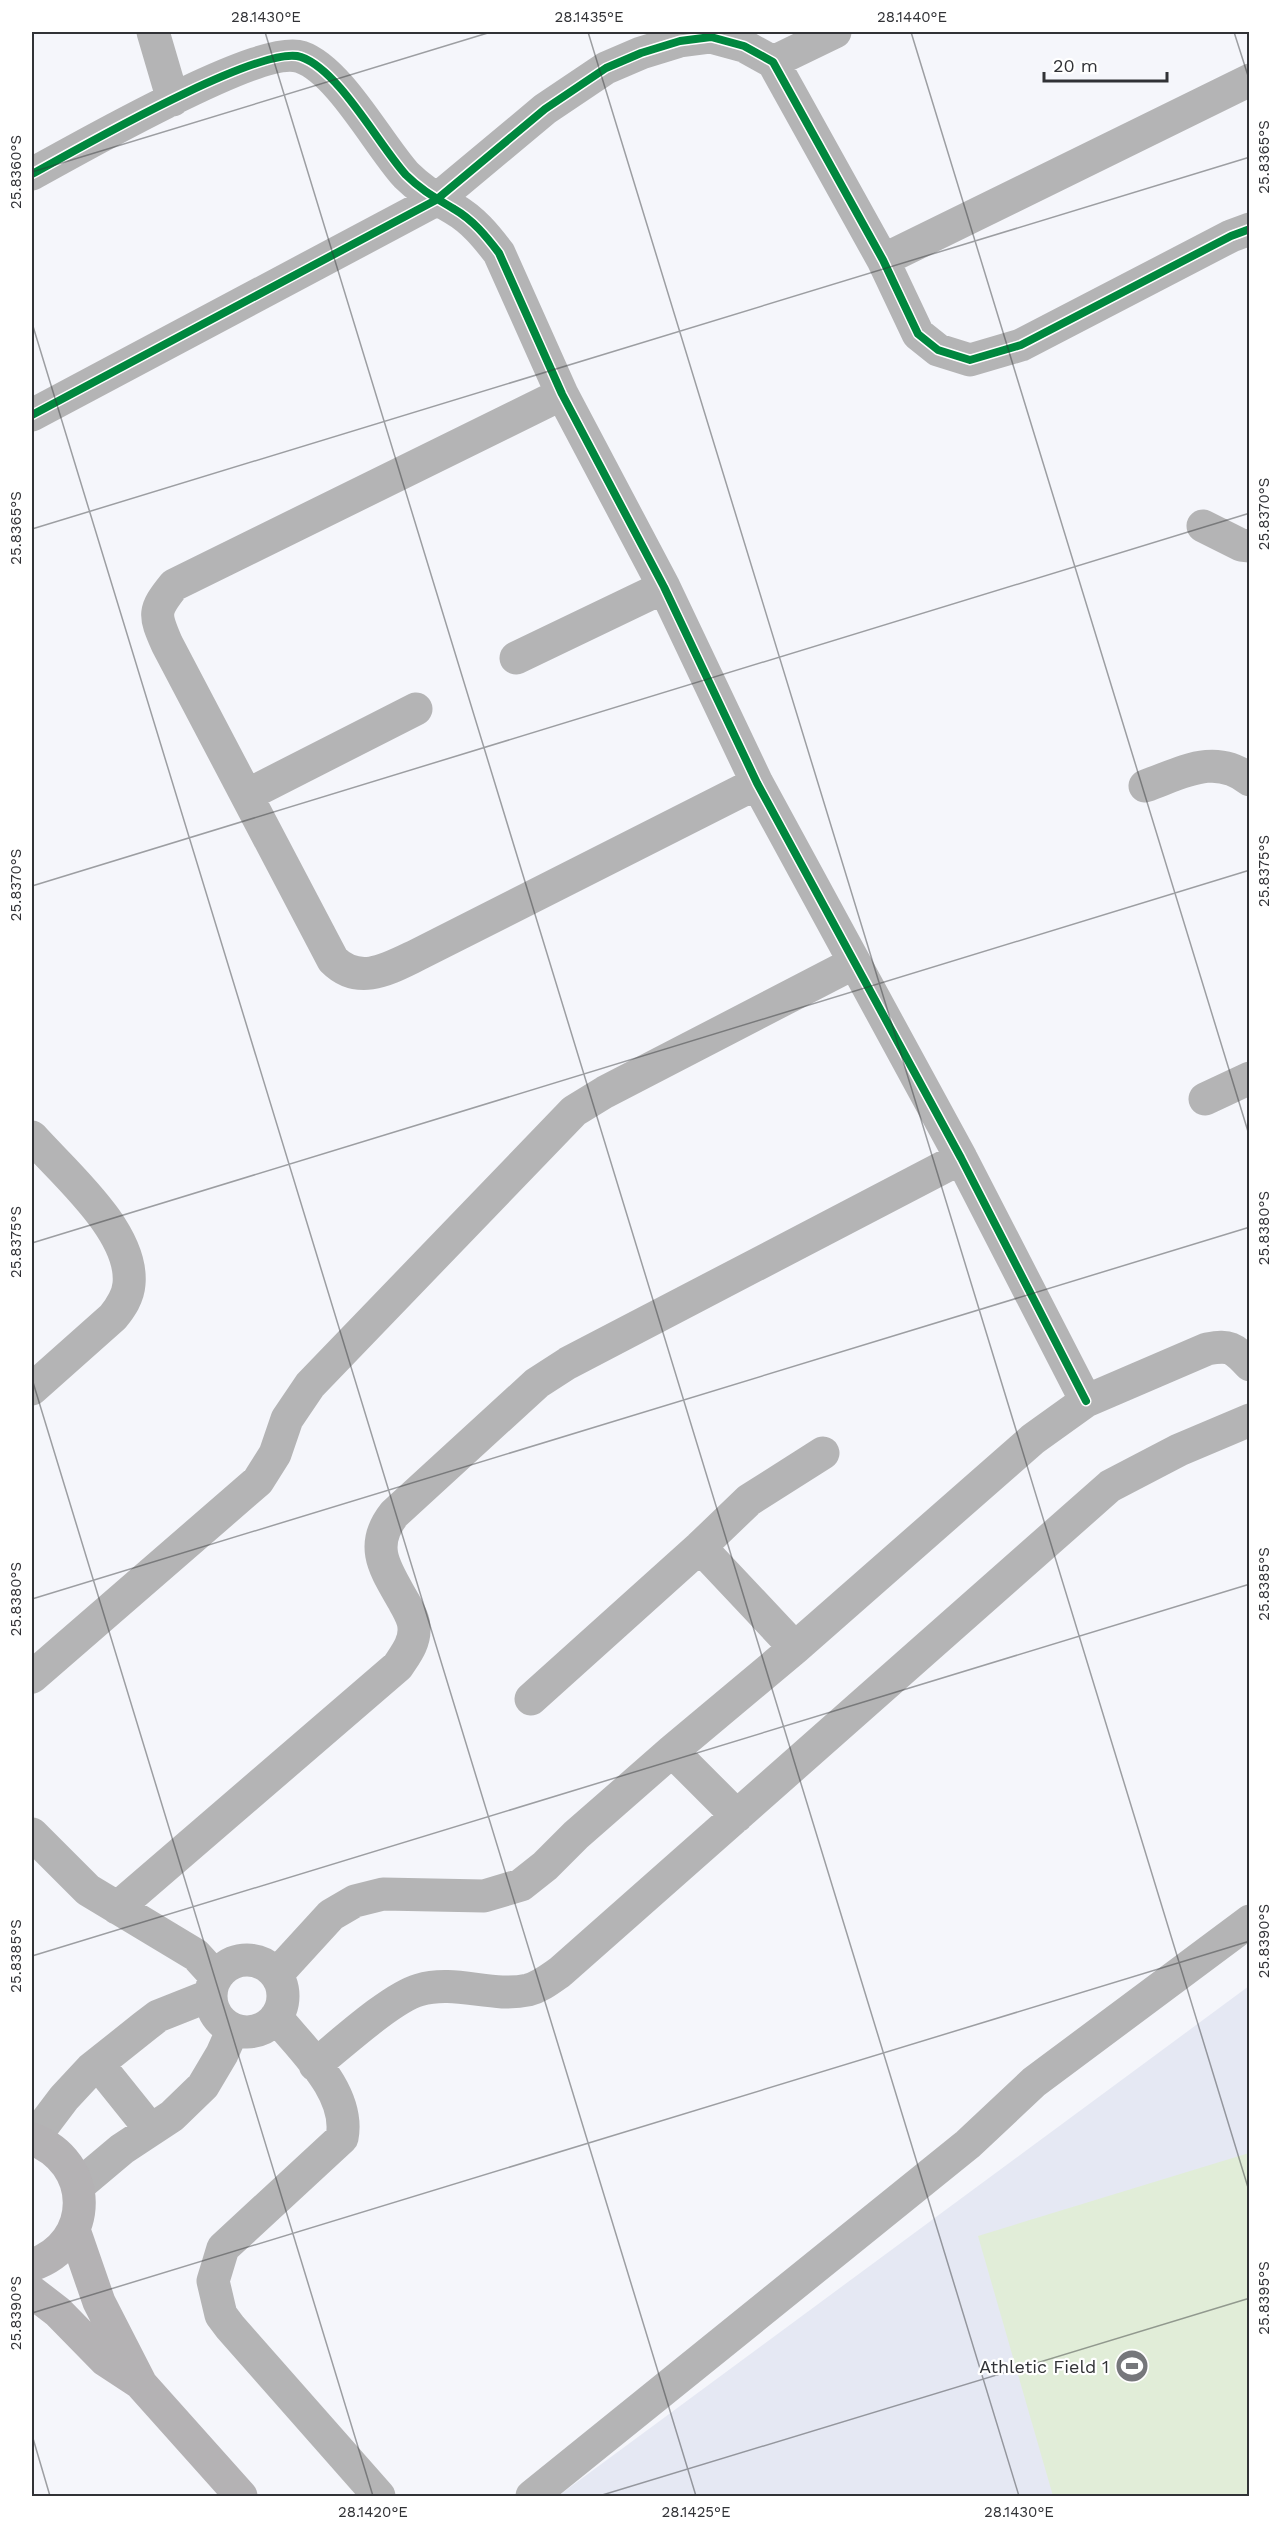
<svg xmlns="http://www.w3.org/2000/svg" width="1281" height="2528" font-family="'Work Sans',sans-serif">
<rect width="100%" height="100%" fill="#f5f6fb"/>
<path fill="#e5e8f3" d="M1249,1986V2496H558Z"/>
<path fill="#e1edd8" d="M1249,2153V2496H1053L978,2236Z"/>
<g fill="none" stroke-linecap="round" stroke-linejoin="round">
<path stroke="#b4b4b5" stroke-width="33" d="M153,32L173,100
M773,62L835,32
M32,174C76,150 262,43 301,57C339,70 378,144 406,175C421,190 436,198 454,209C473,220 486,236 499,253L562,394L664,587L757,783L961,1158L1086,1401
M883,260L1250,80
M562,394L174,585C153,611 154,614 167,644L333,960C359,986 388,969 417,955L757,783
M32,415L436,200L545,109L606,68L641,53L680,41L711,37L744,46L773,62L883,260L918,334L938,350L970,360L1021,345L1231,236L1250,229
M1203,526L1241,545L1250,546
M516,658L664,587
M1145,786C1182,773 1215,752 1250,780
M247,795L416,709
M1205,1099L1250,1078
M32,1137C64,1173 134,1232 129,1284C128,1297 121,1307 113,1317L32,1389
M700,1547L795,1648
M32,1677L258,1481L275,1454L287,1419L310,1385L574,1111L605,1092L854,963
M531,1699L700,1547L749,1500L823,1453
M672,1751L737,1816
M32,1834L88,1890L196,1955L216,1977
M117,1908L398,1666C405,1655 415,1643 414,1628C414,1619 408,1610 404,1602C386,1570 368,1547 394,1514L537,1383L568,1363L961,1158
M211 1996a36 36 0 1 1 72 0a36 36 0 1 1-72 0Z
M277,1974L331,1915L355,1901L383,1894L484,1896L521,1885L545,1866L576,1835L672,1751L795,1648L1033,1439L1086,1401L1207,1349C1230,1345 1233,1347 1250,1365
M276,2017C303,2050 351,2093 342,2138L223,2248L213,2281L221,2315L230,2327L379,2496
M98,2064L151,2130
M315,2065C340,2045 391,1998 419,1990C455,1979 492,1998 528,1990C540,1987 550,1979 560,1972L1110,1486L1179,1450L1250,1420
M33,2139L64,2098L91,2069L145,2026L158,2016L211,1995
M78,2186L122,2149L172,2116L203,2086L222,2054L233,2029
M532,2496L968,2144L1034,2082L1250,1921"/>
<path stroke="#b4b2b4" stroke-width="33" d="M32,2139C94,2162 96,2243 32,2265
M74,2230L99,2302L140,2382
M32,2292L58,2312L105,2360L140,2383L241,2496"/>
<defs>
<path id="cycleway" d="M32,174C76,150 262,43 301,57C339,70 378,144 406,175C421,190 436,198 454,209C473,220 486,236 499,253L562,394L664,587L757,783L961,1158L1086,1401
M32,415L436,200L545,109L606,68L641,53L680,41L711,37L744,46L773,62L883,260L918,334L938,350L970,360L1021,345L1231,236L1250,229"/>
</defs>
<use href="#cycleway" stroke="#fff" stroke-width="11"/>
<use href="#cycleway" stroke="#00873e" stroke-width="8"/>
</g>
<path fill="none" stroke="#313236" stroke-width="1.5" stroke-opacity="0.45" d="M265,32L1019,2496M588,32L1250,2194M911,32L1250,1138M1234,32L1250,82M32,172L491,32M32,323L696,2496M32,529L1250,157M32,886L1250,513M32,1243L1250,870M32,1379L373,2496M32,1599L1250,1227M32,1956L1250,1584M32,2313L1250,1941M32,2435L50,2496M599,2496L1250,2298"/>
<defs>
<symbol id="stadium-disc" viewBox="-11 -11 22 22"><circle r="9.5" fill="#76777b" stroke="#fff"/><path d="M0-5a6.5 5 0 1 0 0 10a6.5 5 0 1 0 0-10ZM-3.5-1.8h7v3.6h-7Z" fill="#fff"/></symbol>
</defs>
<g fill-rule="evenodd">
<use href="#stadium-disc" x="1113" y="2347" width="38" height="38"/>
</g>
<g text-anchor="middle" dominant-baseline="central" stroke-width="4.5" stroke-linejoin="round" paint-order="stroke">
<g font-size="18" fill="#313236" stroke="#fff" text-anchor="end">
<text x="1109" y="2366">Athletic Field 1</text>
</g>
</g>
<rect width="1281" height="2528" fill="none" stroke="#ffffff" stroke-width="66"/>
<path d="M1044 72v9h123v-9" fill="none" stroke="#313236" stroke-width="3"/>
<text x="1053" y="72" font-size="18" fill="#313236" stroke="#ffffff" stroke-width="4.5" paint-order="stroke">20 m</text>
<rect x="33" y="33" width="1215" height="2462" fill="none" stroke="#313236" stroke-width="2"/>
<g font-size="15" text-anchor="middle" fill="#313236">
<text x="266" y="22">28.1430°E</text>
<text x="589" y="22">28.1435°E</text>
<text x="912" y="22">28.1440°E</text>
<text transform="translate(1264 157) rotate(-90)" y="5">25.8365°S</text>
<text transform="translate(16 172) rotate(-90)" y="5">25.8360°S</text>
<text transform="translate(1264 514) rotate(-90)" y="5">25.8370°S</text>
<text transform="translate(16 528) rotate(-90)" y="5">25.8365°S</text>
<text transform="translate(1264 871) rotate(-90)" y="5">25.8375°S</text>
<text transform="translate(16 885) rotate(-90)" y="5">25.8370°S</text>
<text transform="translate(1264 1228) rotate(-90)" y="5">25.8380°S</text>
<text transform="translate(16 1242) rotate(-90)" y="5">25.8375°S</text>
<text transform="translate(1264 1584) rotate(-90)" y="5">25.8385°S</text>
<text transform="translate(16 1599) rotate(-90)" y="5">25.8380°S</text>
<text transform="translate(1264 1941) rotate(-90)" y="5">25.8390°S</text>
<text transform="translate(16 1956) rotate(-90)" y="5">25.8385°S</text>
<text transform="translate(1264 2298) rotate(-90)" y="5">25.8395°S</text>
<text transform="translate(16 2313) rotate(-90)" y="5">25.8390°S</text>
<text x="373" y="2517">28.1420°E</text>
<text x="696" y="2517">28.1425°E</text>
<text x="1019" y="2517">28.1430°E</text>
</g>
</svg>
